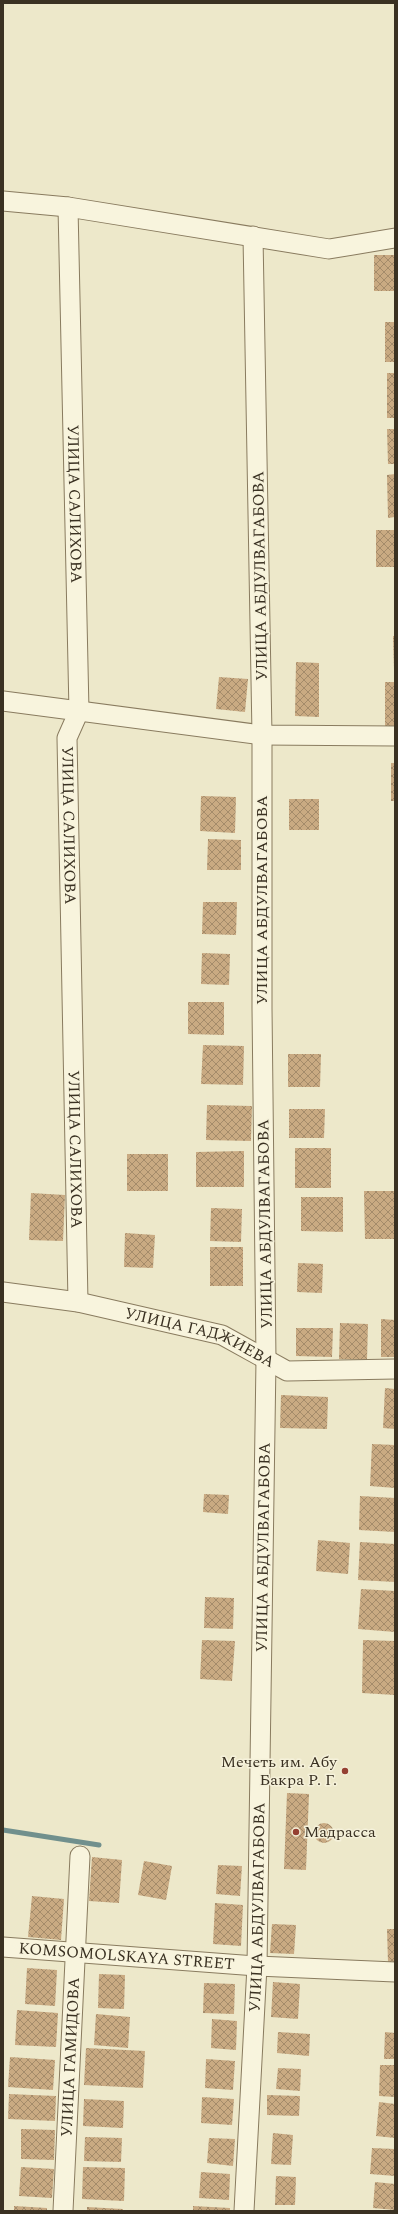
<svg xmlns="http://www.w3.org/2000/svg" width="398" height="2214" font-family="Spectral,serif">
<defs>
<pattern id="building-cross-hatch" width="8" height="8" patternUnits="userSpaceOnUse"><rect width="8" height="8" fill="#c9aa82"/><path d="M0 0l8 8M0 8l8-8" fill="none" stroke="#a48b6a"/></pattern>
</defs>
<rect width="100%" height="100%" fill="#ede8ca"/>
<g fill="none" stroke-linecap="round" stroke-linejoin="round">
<path stroke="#71908d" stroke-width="5" d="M3,1830L99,1845"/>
</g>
<path fill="url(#building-cross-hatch)" d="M374,255H395V291H374Z
M385,322H395V362H385Z
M387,373H395V418H387Z
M387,429H395V464H388Z
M395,474V517L388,518L387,475Z
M376,530H395V567H376Z
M393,636H395V670H394Z
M296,662L319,663V717L295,716Z
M219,677L248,679L245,712L216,709Z
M385,682H395V726H385Z
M391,763H395V801H391Z
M201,796L236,797L235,833L200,831Z
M289,799H319V830H289Z
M208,839L241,840V870H207Z
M203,902H237L236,935L202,934Z
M202,953L230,954L229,985L201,984Z
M188,1002H224V1035L188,1034Z
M203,1045L244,1046L243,1085L201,1084Z
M288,1054H321L320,1087H288Z
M207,1105L252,1106L251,1141L206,1140Z
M289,1109H325L324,1138H289Z
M295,1148H331V1188H295Z
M244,1151V1187H196V1152Z
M127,1154H168V1191H127Z
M364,1191H395V1239H365Z
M31,1193L65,1195L63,1241L29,1240Z
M301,1197H343V1232L301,1231Z
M211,1208L242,1209L241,1242L210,1241Z
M125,1233L155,1235L153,1268L124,1267Z
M210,1247H243V1286H210Z
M298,1263L323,1264L322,1293L297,1292Z
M381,1319L395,1320V1357H381Z
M340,1323L368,1324L367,1360L339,1359Z
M296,1328H333L332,1357L296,1356Z
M385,1388L395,1389V1429L383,1428Z
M281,1395L328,1397L327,1429L280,1428Z
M372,1444L395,1445V1488L370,1486Z
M204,1494L229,1495L228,1514L203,1512Z
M360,1496L395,1498V1532L359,1530Z
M318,1540L350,1543L348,1574L316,1571Z
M360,1542L395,1544V1582L358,1580Z
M361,1589L395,1591V1632L358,1629Z
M205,1597L234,1598L233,1629L204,1628Z
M202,1640L235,1641L232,1681L200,1679Z
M363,1640L395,1641V1695L362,1693Z
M287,1793L309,1794L306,1870L284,1869Z
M314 1833a10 10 0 1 1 20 0a10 10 0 1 1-20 0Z
M92,1857L122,1860L119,1903L89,1901Z
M144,1861L172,1866L166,1900L138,1895Z
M218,1865L242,1866L240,1896L216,1894Z
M32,1896L64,1899L61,1940L28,1937Z
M215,1903L243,1905L241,1946L213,1944Z
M272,1924L296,1925L294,1954L270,1953Z
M387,1929H395V1963H388Z
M27,1968L57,1970L55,2006L25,2004Z
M99,1974L125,1975L124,2009L98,2008Z
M273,1982L300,1984L298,2019L271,2017Z
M204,1983L235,1984L234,2014L203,2013Z
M17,2010L58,2013L56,2047L15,2045Z
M96,2014L130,2017L128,2048L94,2045Z
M212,2019L237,2021L236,2050L211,2048Z
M278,2032L310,2034L309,2056L277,2053Z
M385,2032L395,2033V2059H384Z
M86,2048L145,2051L143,2088L84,2085Z
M10,2057L55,2060L53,2090L8,2087Z
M206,2059L235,2061L233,2090L205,2088Z
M380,2065H395V2097L379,2096Z
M278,2068L301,2069L300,2091L276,2089Z
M9,2094L56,2096L55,2121L8,2119Z
M267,2095L300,2096L299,2116L267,2115Z
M202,2097L234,2099L232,2125L201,2123Z
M84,2099L124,2101L123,2128L83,2126Z
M379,2102L395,2104V2138L376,2136Z
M21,2129L55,2130L54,2160L21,2159Z
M273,2133L293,2135L291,2165L271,2164Z
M85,2137L122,2138L121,2162L84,2161Z
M209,2138L235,2139L233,2166L207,2163Z
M372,2148L395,2149V2176L370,2174Z
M21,2167L54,2169L52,2198L19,2196Z
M83,2167L125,2168L124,2201L82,2199Z
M201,2172L230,2174L229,2200L199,2198Z
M276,2176L296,2177L295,2205H275Z
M375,2182L395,2184V2210L373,2208Z
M14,2206L47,2208V2211H14Z
M193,2206L230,2208V2211H193Z
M87,2207L123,2209V2211H87Z"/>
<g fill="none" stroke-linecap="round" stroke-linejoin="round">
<defs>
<g id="minor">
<path d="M3,201L68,207L329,249L395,238"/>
<path id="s1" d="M68,207L79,711L67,738L78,1302"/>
<path d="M3,701L262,735L395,736"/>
<path id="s2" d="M3,1292L78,1302L222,1335L287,1371L395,1369"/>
<path id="s3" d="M3,1947L257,1966L395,1972"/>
<path id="s4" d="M63,2211L80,1856"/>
<path id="s5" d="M244,2211L257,1966L266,1360L262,1008V735L253,236"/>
</g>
</defs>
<use href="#minor" stroke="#897b5f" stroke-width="21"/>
<use href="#minor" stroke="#f8f4dd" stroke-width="19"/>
</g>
<g fill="#954032" stroke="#f5f1da" stroke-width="1.5">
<circle cx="345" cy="1771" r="4"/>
<circle cx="296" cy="1832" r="4"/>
</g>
<g text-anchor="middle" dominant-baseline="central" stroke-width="3" stroke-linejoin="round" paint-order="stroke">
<g font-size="16" fill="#3a3122" stroke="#f5f1da">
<text stroke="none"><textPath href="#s1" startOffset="297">УЛИЦА САЛИХОВА</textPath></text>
<text transform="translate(260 576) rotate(-91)">УЛИЦА АБДУЛВАГАБОВА</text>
<text stroke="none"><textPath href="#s1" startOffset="621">УЛИЦА САЛИХОВА</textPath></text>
<text transform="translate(262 900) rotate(-90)">УЛИЦА АБДУЛВАГАБОВА</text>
<text stroke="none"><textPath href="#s1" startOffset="945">УЛИЦА САЛИХОВА</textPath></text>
<text transform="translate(265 1224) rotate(-91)">УЛИЦА АБДУЛВАГАБОВА</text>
<text stroke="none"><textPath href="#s2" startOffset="203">УЛИЦА ГАДЖИЕВА</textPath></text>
<text stroke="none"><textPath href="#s5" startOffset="664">УЛИЦА АБДУЛВАГАБОВА</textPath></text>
<text stroke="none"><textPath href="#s5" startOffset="304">УЛИЦА АБДУЛВАГАБОВА</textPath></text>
<text stroke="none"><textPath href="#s3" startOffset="124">KOMSOMOLSKAYA STREET</textPath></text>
<text stroke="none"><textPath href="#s4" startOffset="154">УЛИЦА ГАМИДОВА</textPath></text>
</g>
<g font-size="16" fill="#3a3122" stroke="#f5f1da" text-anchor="end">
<text x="337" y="1762">Мечеть им. Абу<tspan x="337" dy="18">Бакра Р. Г.</tspan></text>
<text x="304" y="1832" text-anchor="start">Мадрасса</text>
</g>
</g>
<rect width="398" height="2214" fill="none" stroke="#3a3122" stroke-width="8"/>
</svg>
